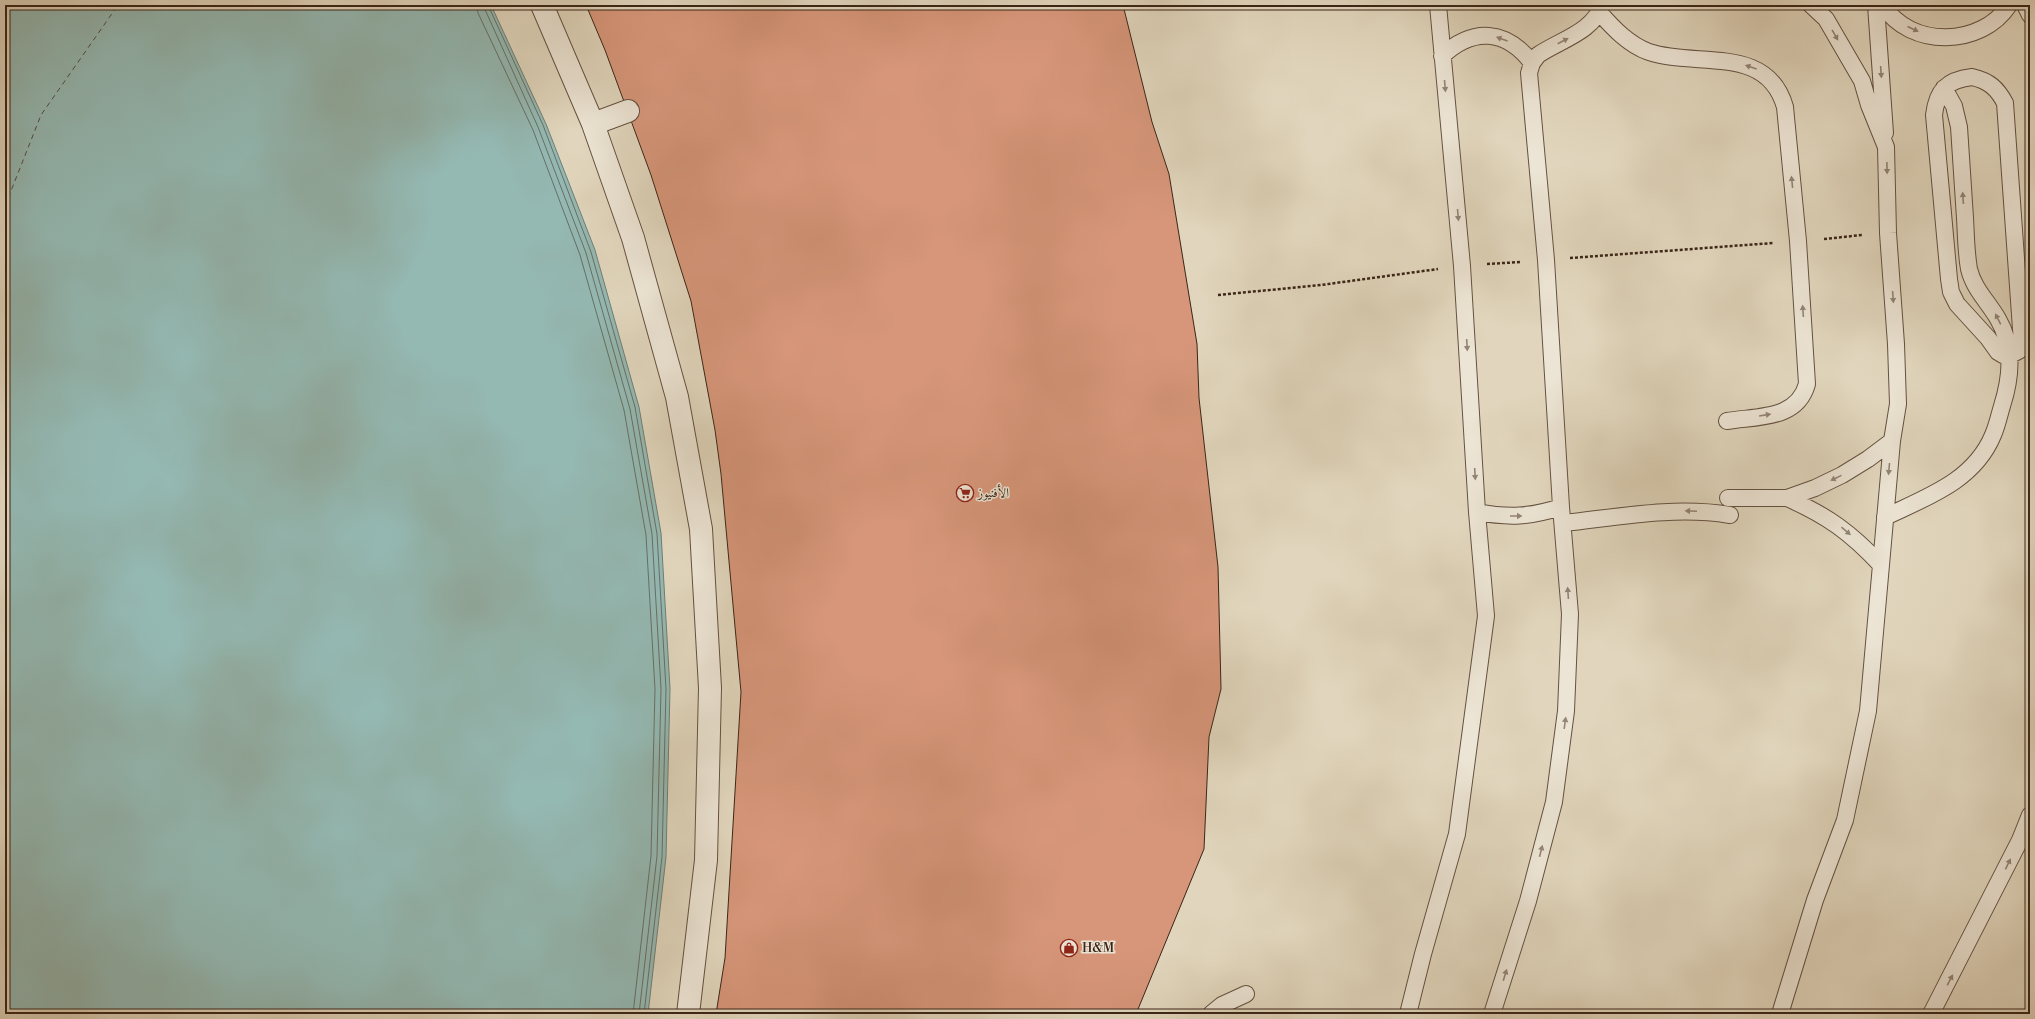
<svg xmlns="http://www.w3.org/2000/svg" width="2035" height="1019" font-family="'Libre Bodoni',Amiri,serif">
<rect width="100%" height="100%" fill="#e1d6bd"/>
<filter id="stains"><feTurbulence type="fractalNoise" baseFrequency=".005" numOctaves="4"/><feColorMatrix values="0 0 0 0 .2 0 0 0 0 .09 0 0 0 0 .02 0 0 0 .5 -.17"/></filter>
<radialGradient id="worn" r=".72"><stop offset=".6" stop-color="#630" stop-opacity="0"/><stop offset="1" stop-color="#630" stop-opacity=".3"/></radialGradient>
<path fill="#94b9b3" stroke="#707e75" d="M5,5H491L546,124L595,250L639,407L661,533L670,689L666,857L648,1014H5Z"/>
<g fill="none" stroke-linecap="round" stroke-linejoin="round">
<path stroke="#676f66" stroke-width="1" d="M477,5L478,13L533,130L580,255L624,410L646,535L655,689L651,856L633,1014
M483,5L538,127L586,253L630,409L652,534L661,689L657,856L639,1014
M488,5L543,125L591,252L635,407L657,534L666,689L662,857L644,1014"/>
<path stroke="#504a3f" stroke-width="1" stroke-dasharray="5 4" stroke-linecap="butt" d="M5,206L41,115L118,5"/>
</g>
<path fill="#d7967a" stroke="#3a2518" d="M586,5H1123L1152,122L1169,174L1197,344L1199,398L1218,567L1221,689L1209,737L1204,849L1136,1014H716L725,958L741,692L721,474L715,430L691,301L651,175L605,50Z"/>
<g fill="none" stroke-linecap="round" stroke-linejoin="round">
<defs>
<path id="service" d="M1876,5L1885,133
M1883,5C1910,49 1982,47 2009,5
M2025,5L2030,15
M1599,12C1613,28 1629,45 1649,52C1698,68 1767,44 1785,107L1798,241L1807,384C1797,420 1758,416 1727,421
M1442,56C1473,27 1506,29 1532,63
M1972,77C1989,81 1997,88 2005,103L2022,343L2020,350L2009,356L2003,355L1998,352L1988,338L1957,304L1951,292L1949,279L1934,115C1937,90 1947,80 1972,77Z
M1728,498H1787L1815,488L1842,475L1868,459L1892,441
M1787,498C1828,516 1851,533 1881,565
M1477,512C1509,518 1530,517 1561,507
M1885,517C1927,497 1974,481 1993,435C1997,426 1999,416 2002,406C2009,384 2013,361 2006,338C1999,310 1975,295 1969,269C1966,252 1966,235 1965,218C1963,187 1961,157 1959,127L1954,106L1944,88
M1564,523C1619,517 1674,506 1730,515
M1211,1014L1222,1005L1246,994
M1408,1014L1423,954L1457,834L1486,616L1477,512L1462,266L1438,5
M1492,1014L1528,901L1554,802L1566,711L1570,614L1561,507L1546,260L1529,73L1532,63L1538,55C1560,40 1593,32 1602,5
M1780,1014L1815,900L1845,820L1868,711L1892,441L1898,404L1896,344L1888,233L1886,147L1869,105L1862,81L1826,19L1811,5
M1931,1014L2020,840L2030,815"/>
<path id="pedestrian" d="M542,5L593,124L633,238L677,397L701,529L710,688L706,860L688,1014
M593,124L628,111"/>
</defs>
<use href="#service" stroke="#645141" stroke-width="18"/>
<use href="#pedestrian" stroke="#645141" stroke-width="24"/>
<path stroke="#3a2518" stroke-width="2.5" stroke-dasharray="3 2" stroke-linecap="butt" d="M1824,239L1862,235
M1570,258L1773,243
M1487,264L1521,262
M1218,295L1321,285L1438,269"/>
<use href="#service" stroke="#ece4d4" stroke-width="16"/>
<use href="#pedestrian" stroke="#ece4d4" stroke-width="22"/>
</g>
<defs><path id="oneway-solid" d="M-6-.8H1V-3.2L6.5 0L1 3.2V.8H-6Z"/></defs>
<g fill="#938476">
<use href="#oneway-solid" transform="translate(1913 29) rotate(25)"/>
<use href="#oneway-solid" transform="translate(1835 35) rotate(60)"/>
<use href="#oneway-solid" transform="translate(1502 39) rotate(-160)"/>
<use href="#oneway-solid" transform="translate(1563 41) rotate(-28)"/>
<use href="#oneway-solid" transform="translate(1751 67) rotate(-161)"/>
<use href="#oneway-solid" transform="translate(1881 72) rotate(86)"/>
<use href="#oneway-solid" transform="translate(1445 86) rotate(85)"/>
<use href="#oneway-solid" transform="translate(1887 168) rotate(89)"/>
<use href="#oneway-solid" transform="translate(1792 182) rotate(-96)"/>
<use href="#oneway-solid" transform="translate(1963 198) rotate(-94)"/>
<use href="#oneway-solid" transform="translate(1458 215) rotate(85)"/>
<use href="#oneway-solid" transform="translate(1893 297) rotate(86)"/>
<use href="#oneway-solid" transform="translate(1803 311) rotate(-94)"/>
<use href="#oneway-solid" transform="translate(1998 319) rotate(-117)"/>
<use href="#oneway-solid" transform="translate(1467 345) rotate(87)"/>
<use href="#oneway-solid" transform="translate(1765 415) rotate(-9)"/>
<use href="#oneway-solid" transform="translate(1889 469) rotate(95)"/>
<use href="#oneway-solid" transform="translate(1475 474) rotate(87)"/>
<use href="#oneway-solid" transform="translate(1836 478) rotate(154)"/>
<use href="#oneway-solid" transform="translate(1691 511) rotate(-177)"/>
<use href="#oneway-solid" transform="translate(1516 516)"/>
<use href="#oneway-solid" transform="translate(1846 531) rotate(40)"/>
<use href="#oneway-solid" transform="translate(1568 593) rotate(-94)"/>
<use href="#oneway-solid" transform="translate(1565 723) rotate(-82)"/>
<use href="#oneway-solid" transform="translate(1541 851) rotate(-76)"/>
<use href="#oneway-solid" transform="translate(2008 864) rotate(-64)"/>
<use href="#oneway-solid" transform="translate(1505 975) rotate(-73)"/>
<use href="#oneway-solid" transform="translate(1950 980) rotate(-62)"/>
</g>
<defs>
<symbol id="supermarket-ring" viewBox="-11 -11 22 22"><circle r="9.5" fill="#ece4d4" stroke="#8f2418" stroke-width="1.5"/><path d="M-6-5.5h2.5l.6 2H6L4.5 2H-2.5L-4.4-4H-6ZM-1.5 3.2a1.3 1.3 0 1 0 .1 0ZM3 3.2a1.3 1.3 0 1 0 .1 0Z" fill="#8f2418"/></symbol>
<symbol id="shop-ring" viewBox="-11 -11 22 22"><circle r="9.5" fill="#ece4d4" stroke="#8f2418" stroke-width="1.5"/><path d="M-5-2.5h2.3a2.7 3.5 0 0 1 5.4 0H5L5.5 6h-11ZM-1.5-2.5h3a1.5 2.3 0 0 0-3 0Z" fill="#8f2418"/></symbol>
</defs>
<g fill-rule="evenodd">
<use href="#supermarket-ring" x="955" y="483" width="20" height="20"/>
<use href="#shop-ring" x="1059" y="938" width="20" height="20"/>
</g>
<g text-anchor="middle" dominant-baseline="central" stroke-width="3" stroke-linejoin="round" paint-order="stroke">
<g font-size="13" fill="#3a2518" stroke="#ece4d4" text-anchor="start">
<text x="978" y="493">الأفنيوز</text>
<text x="1082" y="948">H&amp;M</text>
</g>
</g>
<rect width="2035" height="1019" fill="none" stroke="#e1d6bd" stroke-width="20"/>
<rect x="6" y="6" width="2023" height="1007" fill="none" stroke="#3a2518" stroke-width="2"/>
<rect x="10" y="10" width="2015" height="999" fill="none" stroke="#3a2518"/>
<rect width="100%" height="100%" filter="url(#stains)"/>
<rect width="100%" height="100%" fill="url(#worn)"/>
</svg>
